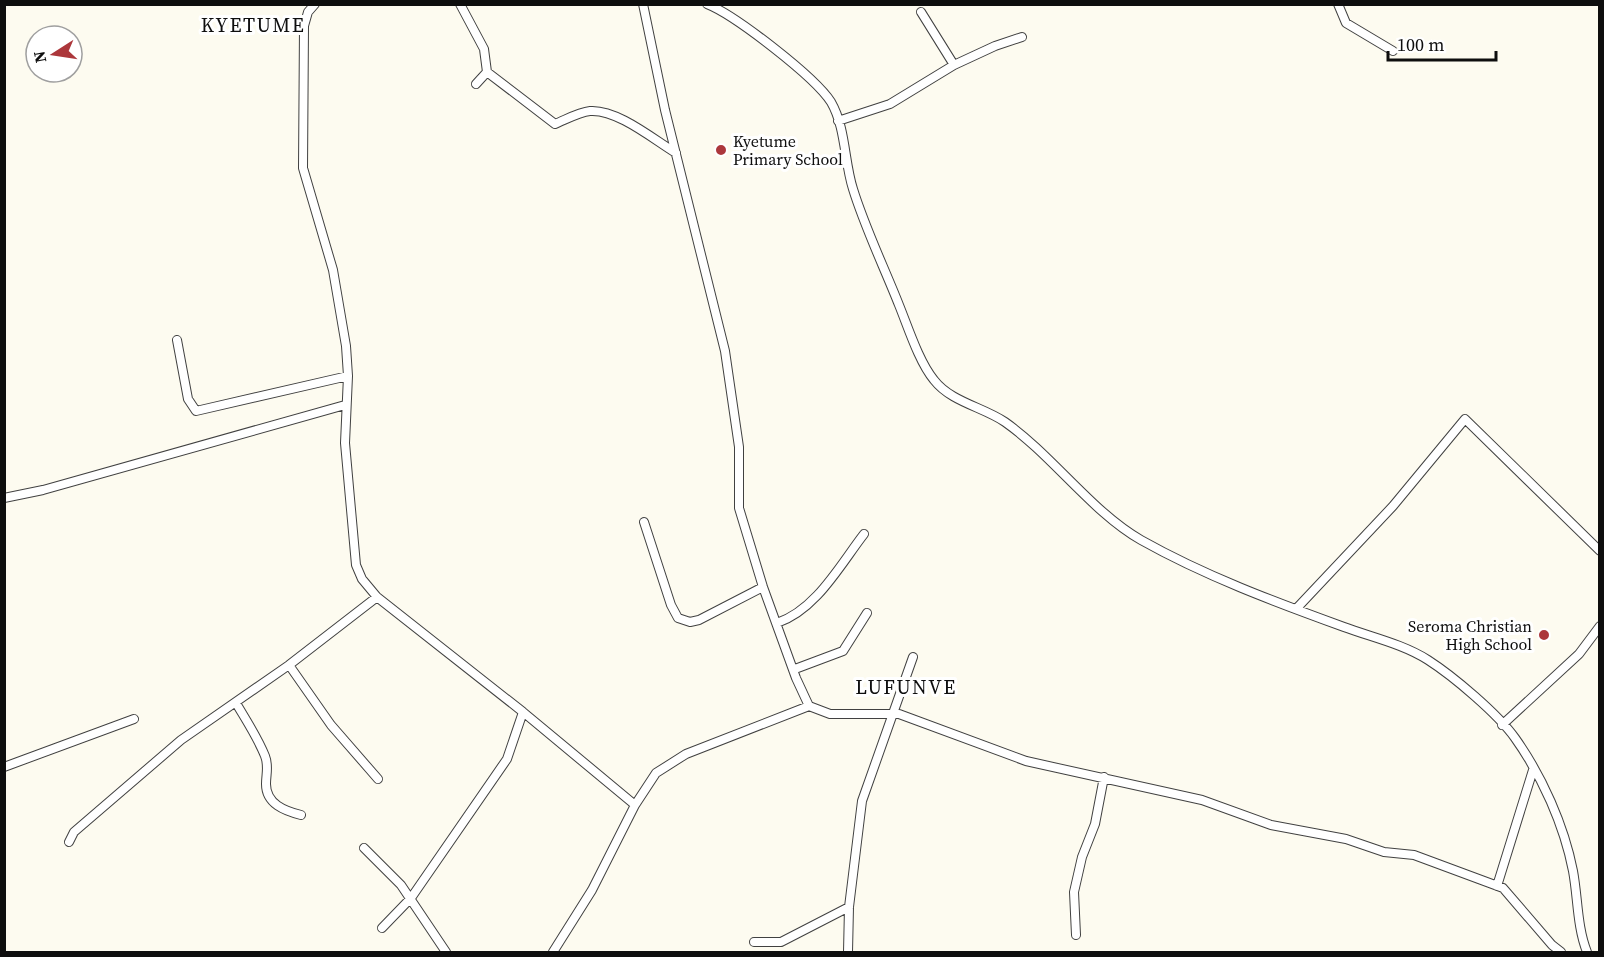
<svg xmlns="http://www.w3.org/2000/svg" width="1604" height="957" font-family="'Source Serif 4',serif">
<rect width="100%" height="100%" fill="#fdfbf0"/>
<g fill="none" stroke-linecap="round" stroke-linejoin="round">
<defs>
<path id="minor" d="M315,4L308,12L304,26L303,168L333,270L346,346L348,376L345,443L356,565L362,579L377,597L523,712L635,805
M460,4L484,49L487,72L476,84
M643,4L665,110L725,351L739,447V508L763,587L796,678L809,706L830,714H899L1026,761L1202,800L1271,825L1346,839L1384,852L1414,855L1503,888L1552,945L1561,952
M707,4C735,15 815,77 831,102C846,128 844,161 853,189C865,228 884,267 899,305C908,327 919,362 934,380C951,402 983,407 1005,422C1052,455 1093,513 1141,540C1205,576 1275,602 1344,627C1371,637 1403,644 1428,660C1453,676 1498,714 1515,738C1542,776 1564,825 1573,871C1578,898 1577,927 1587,952
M1338,4L1346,23L1393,51
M921,12L954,65
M487,72L555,124C565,120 579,112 590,111C617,109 653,139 676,153
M838,121L890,104L954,65L995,46L1022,37
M177,340L188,399L196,411L348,376
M4,498L43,490L345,405
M644,522L671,605L678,618L690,622L699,620L763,587
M1296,609L1393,506L1465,419L1600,551
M777,623C816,610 840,565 864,534
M289,665L331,725L378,779
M795,669L843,651L867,613
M236,703C246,720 258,738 265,756C269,766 266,774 266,784C266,804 285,811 301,815
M1502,725L1579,654L1600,626
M4,767L134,719
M69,842L74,832L181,740L289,665L377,597
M364,848L401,885L446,952
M1497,886L1533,770
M382,928L411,898L507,759L523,712
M1076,935L1074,892L1082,857L1095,824L1104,777
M754,942H781L849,907
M553,952L592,890L635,805L656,773L686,754L809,706
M848,952L849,907L862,801L913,657"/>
</defs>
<use href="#minor" stroke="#414141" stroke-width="10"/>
<use href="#minor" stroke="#fff" stroke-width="8"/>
</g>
<g fill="#ac373b" stroke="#fff" stroke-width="2">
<circle cx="721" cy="150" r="6"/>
<circle cx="1544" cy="635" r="6"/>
</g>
<g text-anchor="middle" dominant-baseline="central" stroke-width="6" stroke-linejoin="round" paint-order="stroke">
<g font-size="16" fill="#0e0e0e" stroke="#fff" text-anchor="start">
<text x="733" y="141">Kyetume<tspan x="733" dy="18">Primary School</tspan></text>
<text x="1532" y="626" text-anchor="end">Seroma Christian<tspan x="1532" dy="18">High School</tspan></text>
</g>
<g font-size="20" letter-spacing="1.5" fill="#0e0e0e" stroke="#fff">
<text x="253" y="25">KYETUME</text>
<text x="906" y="687">LUFUNVE</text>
</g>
</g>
<rect width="1604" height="957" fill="none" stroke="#0e0e0e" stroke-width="12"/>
<g transform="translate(54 54) rotate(258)"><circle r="28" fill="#ffffff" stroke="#9f9f9f" stroke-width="1.5"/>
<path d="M0-4.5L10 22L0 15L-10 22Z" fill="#ac373b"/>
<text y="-9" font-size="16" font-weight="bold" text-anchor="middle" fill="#0e0e0e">N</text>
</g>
<path d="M1388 51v9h108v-9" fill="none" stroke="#0e0e0e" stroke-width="3"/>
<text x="1397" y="51" font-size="18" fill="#0e0e0e" stroke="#ffffff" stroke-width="4.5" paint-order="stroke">100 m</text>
</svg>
